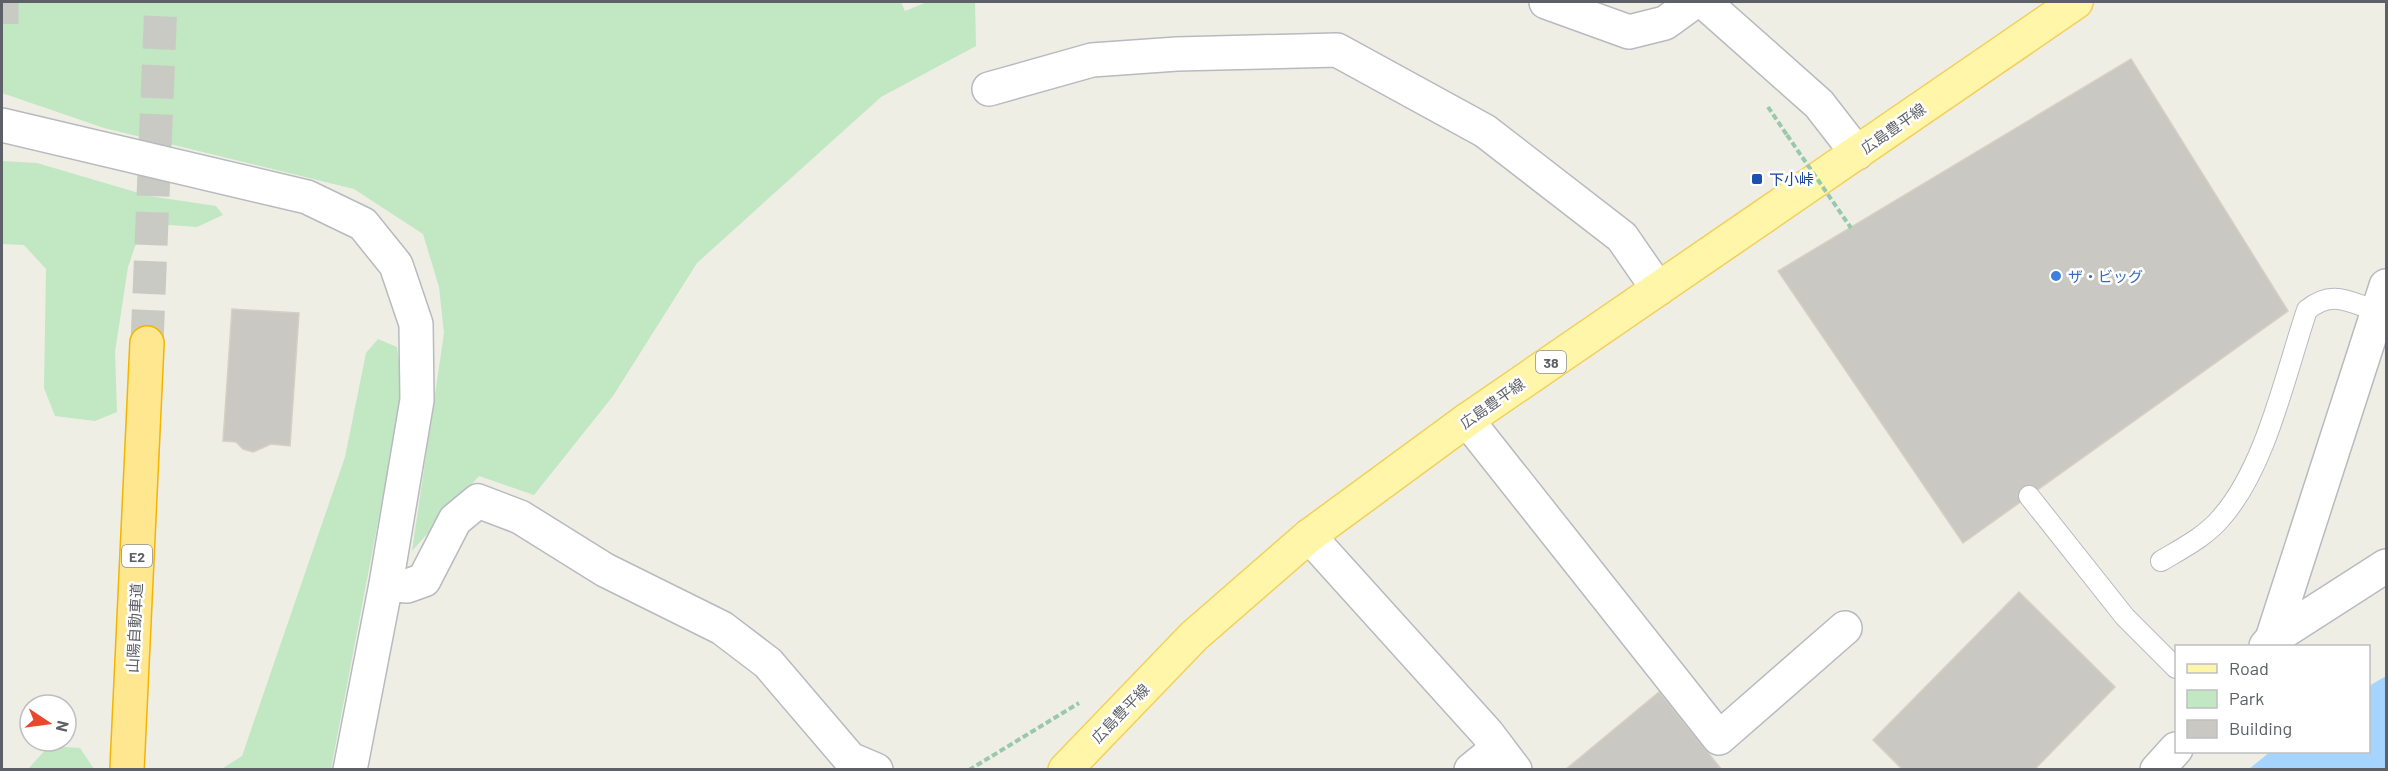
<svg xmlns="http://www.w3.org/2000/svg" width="2388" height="771" font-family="Barlow,'Noto Sans JP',sans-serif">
<rect width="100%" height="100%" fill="#efeee5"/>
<path fill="#c1e7c3" d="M2,2H901L905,11L927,2H975L976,46L881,97L697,263L613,396L534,495L479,476L412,551L444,333L439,287L423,234L354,189L104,128L2,93Z
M2,161L37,163L149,196L216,206L223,215L197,227L143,223L128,267L115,352L117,412L95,421L55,416L44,388L46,269L24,245L2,244Z
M378,339L397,347L403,390L331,769L220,770L242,756L345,457L366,353Z
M49,746L80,748L94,769H28Z"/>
<path fill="#a5d4ff" d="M2386,676V769H2249L2270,752H2368L2369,686Z"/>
<path fill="#cac8c2" stroke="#d4d0c3" stroke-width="1.5" d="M2131,59L2288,311L1963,543L1778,271Z
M232,309L299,313L290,446L271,444L253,452L243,449L236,442L223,441Z
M2019,592L2115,687L2034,770H1903L1873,740Z
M1659,692L1722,770H1565Z"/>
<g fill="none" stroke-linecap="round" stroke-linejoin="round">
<path stroke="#cacac5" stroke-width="33" stroke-dasharray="33 16" stroke-linecap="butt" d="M2,24V2
M147,343L161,2"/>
<defs>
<path id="lane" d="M2029,496L2125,617L2176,668
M2161,561C2181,549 2205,537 2221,518C2266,467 2285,375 2307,310C2332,289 2349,302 2377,311"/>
<path id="street" d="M1546,2L1629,32L1665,23L1694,2
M1704,2L1819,104L1857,153
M989,89L1092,60L1177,54L1337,50L1485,131L1622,237L1658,289
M2,125L307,197L363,224L396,265L416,324L417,400L386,584L350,770
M1467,420L1719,738L1845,628
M1309,536L1487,733L1515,770
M386,584L407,586L424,580L455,520L478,501L520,517L605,570L722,628L768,663L850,759L876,770
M2272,639L2386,566
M2266,646L2272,639L2386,286
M1471,770L1498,748
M2157,770L2176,749"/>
<path id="primary" d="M1065,770L1194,636L1309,536L1467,420L2076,2"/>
<path id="highway" d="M127,770L147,343"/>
</defs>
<use href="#lane" stroke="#b7babf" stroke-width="22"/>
<use href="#street" stroke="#b7babf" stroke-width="36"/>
<use href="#primary" stroke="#f3d05a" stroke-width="36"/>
<use href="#highway" stroke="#f4b400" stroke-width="36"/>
<path stroke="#9ac8aa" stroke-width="4" stroke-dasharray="6 3" stroke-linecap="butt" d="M1768,107L1787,135
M969,770L1079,703"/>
<use href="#lane" stroke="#fff" stroke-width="20"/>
<use href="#street" stroke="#fff" stroke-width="33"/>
<use href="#primary" stroke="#fff6aa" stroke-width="33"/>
<use href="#highway" stroke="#fee78e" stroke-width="33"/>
<path stroke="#9ac8aa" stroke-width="4" stroke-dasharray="6 3" stroke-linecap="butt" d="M1787,135L1851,228"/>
</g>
<rect fill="#1a4fb4" stroke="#fff" stroke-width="2" x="1751" y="173" width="12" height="12" rx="3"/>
<circle fill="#3f7fe0" stroke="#fff" stroke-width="2" cx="2056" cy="276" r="6"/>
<g text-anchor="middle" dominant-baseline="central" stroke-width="5" stroke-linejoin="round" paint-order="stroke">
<g fill="#fff" stroke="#8e9094" stroke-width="1.5">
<rect x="1536" y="351" width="30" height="22" rx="4.5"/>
<rect x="122" y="545" width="30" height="22" rx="4.5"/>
</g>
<g font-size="14" font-weight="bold" fill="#5d6066">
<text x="1551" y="362">38</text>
<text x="137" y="556">E2</text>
</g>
<g font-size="15" fill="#5d6066" stroke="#fff">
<text transform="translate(1893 128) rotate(-35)">広島豊平線</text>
<text transform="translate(1492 403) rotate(-35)">広島豊平線</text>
<text transform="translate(134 628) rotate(-87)">山陽自動車道</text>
<text transform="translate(1120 713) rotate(-46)">広島豊平線</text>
</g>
<g font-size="15" fill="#164399" stroke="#fff" text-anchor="start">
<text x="1769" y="179">下小峠</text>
</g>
<g font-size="15" fill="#366cbe" stroke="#fff" text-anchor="start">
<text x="2068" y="276">ザ・ビッグ</text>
</g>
</g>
<rect width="2388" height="771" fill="none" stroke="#5d6066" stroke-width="6"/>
<rect x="2175" y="645" width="195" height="108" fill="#ffffff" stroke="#bebfc2" stroke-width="1.5"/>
<rect x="2187" y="664" width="30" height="9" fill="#fff6aa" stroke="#bebfc2" stroke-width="1.5"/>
<text x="2229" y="675" font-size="18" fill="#5d6066">Road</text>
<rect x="2187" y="690" width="30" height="18" fill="#c1e7c3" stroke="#bebfc2" stroke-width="1.5"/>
<text x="2229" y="705" font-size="18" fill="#5d6066">Park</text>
<rect x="2187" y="720" width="30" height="18" fill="#cac8c2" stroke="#bebfc2" stroke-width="1.5"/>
<text x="2229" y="735" font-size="18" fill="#5d6066">Building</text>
<g transform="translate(48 723) rotate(103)"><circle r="28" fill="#ffffff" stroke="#bebfc2" stroke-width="1.5"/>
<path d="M0-4.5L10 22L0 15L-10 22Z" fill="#eb472f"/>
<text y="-9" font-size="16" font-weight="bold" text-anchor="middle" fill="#5d6066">N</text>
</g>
</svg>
